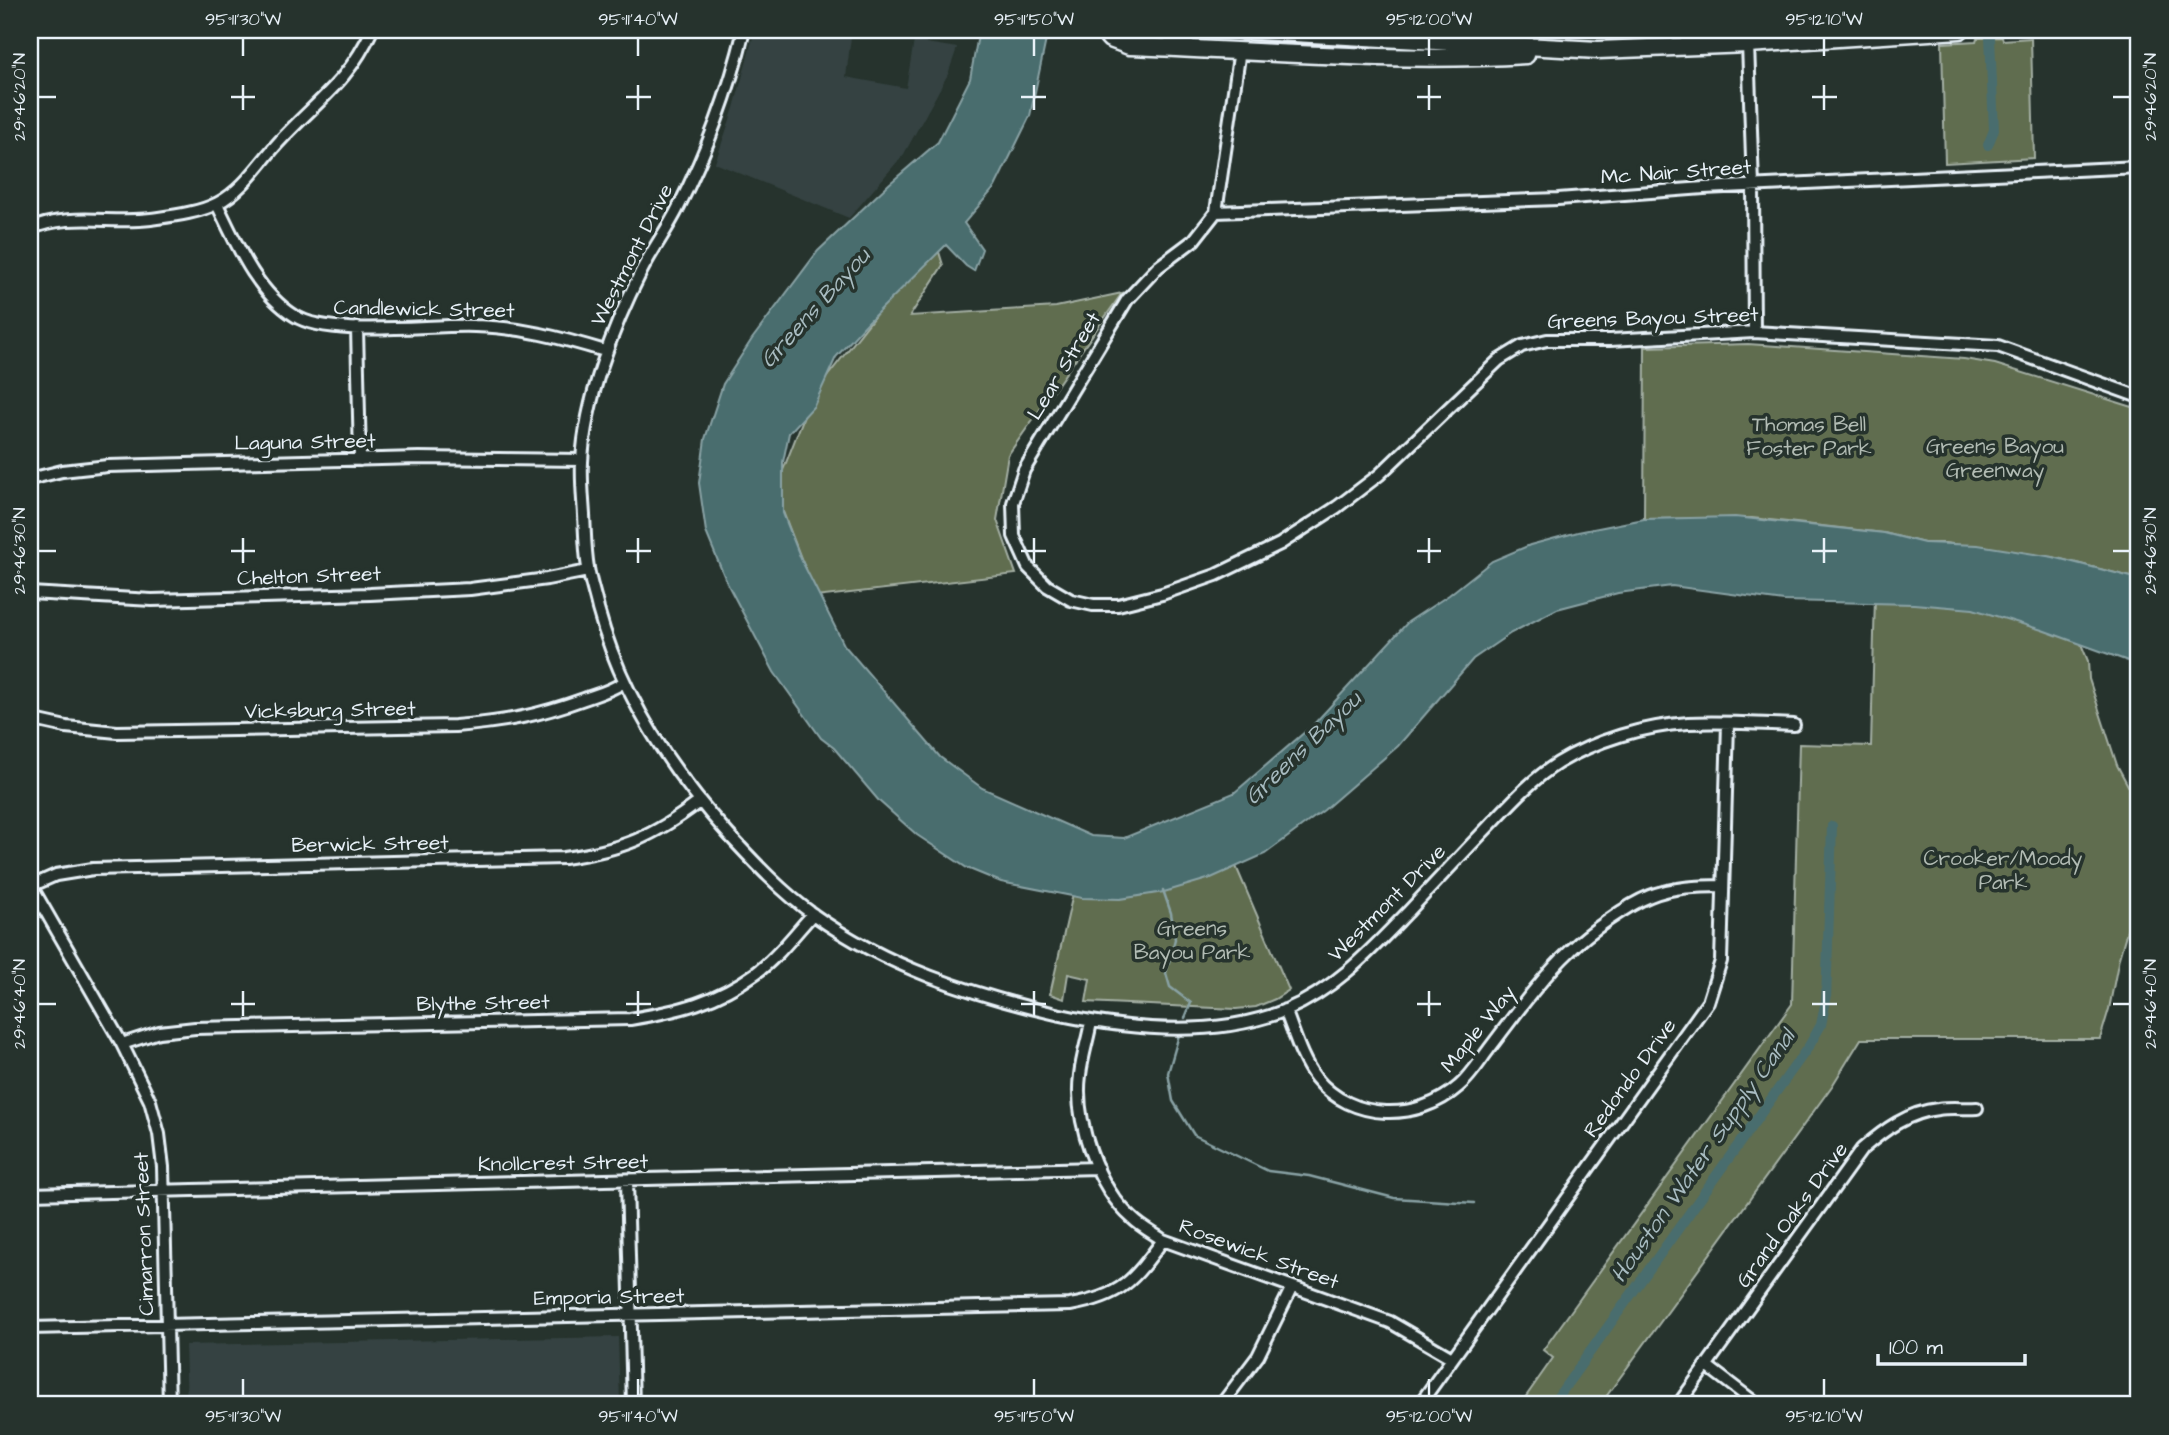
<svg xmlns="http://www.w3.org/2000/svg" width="2169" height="1435" font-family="'Architects Daughter',sans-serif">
<rect width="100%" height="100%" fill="#26332d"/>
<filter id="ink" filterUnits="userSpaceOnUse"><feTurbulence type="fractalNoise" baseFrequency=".0143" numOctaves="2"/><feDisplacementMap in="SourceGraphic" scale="14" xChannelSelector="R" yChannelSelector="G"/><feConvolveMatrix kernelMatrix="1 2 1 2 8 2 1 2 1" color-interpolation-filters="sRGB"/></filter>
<g filter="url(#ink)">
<path fill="#354342" d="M755,30H828V33L851,37L846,77L906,88L914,41L957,48L948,74L904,154L849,218L715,163L734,108Z
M618,1337L620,1405H187L185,1345Z"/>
<path fill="#606d4f" stroke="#a4afa4" stroke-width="2" d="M2002,37L2003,40L2031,38L2034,158L1945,163L1942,43L1976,41L1977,38Z
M935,239L943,265L910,316L1056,307L1122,293L1008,455L997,520L1016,574L816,597L775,491L812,396Z
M1748,344L1964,359L1995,364L2139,409V579L2053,557L1945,543H1924L1884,533L1831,527L1752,518L1644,519L1645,347Z
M1875,597L1957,602L2077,634L2088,661L2089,679L2117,765L2139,806V890L2119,958L2109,1009L2100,1039H1861L1832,1086L1600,1405H1520L1553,1358L1543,1350L1792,1004L1799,744L1871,746Z
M1232,857L1289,990L1275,999L1256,1007L1236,1009L1086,1002L1090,979L1068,974L1064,999L1050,994L1075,885Z"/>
<path fill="#496d6e" stroke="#89a2a5" stroke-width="2" d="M979,30H1048L1030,116L995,187L964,223L982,249L974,271L966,266L946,245L867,323L836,357L814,406L789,433L783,462V513L801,559L844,645L940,757L982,788L1091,836L1124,838L1234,793L1313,725L1408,622L1449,595L1492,561L1530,545L1578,532L1644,519L1735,517L1884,533L1924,543L1978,545L2053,557L2139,579V665L2042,630L1973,609L1914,604L1784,601L1672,586L1618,593L1557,609L1511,633L1473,659L1398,746L1324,810L1265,854L1211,878L1164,892L1120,899L1082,898L1001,882L967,868L917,835L879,801L834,748L821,738L774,672L727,583L706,532L699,483L705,439L723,384L752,339L818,251L889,184L938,142L970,79Z"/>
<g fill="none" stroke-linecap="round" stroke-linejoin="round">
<path stroke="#89a2a5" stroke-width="2.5" d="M1163,890L1171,913L1175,939L1166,973L1170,987L1191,1003L1185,1018
M1179,1035L1168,1073L1173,1101L1194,1135L1268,1171L1309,1176L1394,1198L1474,1203"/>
<path stroke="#496d6e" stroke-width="10" d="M1988,145L1994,130L1990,37
M1552,1405L1809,1046L1821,1025L1826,1000L1832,826"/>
<defs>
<path id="street" d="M744,30C729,92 707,151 678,208C667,230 652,250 641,272C613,327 585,400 582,462C581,480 583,498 584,515C585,532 585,550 588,568C590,581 595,595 598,609C621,694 670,770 729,835C755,863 782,892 814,915C887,967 970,994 1056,1014C1129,1030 1215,1039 1286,1010C1336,989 1371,950 1408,912C1435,883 1461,855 1488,827C1510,804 1531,780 1558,763C1596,740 1644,726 1688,723C1723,721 1759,724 1794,725
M1748,44L1753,186L1754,332
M1240,50L1216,212L1194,240L1158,267L1127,300L1024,470L1013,503L1014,536L1028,567L1047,586L1071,600L1093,605H1118L1162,594L1216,575L1280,544L1337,507L1379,475L1499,360L1522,346L1547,340H1610L1754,332L1998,346L2139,397
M217,204C236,243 256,292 295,316C330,338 431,324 475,326C520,327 562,338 605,351
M1216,212L1558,199L1704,188L2139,167
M30,229C69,212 110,224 151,219C172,216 199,213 218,203C243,190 259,164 278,143C315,102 348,83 372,30
M357,328L360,460
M30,479L62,471L108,466L419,458L582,460
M30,593L152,600L370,594L470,589L547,579L588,571
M30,719L66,727L117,732L455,726C505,722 537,716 584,699C598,694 611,691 624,682
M30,884L122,1044L150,1101L159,1134L163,1167L169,1405
M31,886L56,875L93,869L564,858C622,850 653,837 699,802
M1285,1010C1294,1032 1301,1059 1316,1078C1352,1122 1418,1122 1459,1086C1471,1076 1480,1061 1489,1049C1515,1015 1540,979 1571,950C1588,933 1627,905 1650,896C1673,887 1699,886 1723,886
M1091,1022C1088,1039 1082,1057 1080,1075C1074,1120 1097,1187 1132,1218C1141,1227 1153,1233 1163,1240L1390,1322L1452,1358
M122,1044L159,1032L195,1028L630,1019C679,1011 716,1002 756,973C778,957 795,933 813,914
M627,1181L633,1405
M30,1194L1098,1168
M30,1328L1070,1305C1122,1296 1133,1281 1163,1240
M1707,1366L1758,1405
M1221,1405L1258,1356L1292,1287
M1419,1405L1708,1002L1721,961L1728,724
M1678,1405L1862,1149C1884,1130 1908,1112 1938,1109C1951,1107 1964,1109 1977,1108"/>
<path id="secondary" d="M1102,30L1110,39L1129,46C1261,51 1394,63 1526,55
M1241,30L1598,50L1748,44L1960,30"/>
</defs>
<use href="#street" stroke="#e8f1f8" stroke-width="16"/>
<use href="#secondary" stroke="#e8f1f8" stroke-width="21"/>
<use href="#street" stroke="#26332d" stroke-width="10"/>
<use href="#secondary" stroke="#26332d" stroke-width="16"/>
</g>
</g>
<path fill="none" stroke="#e8f1f8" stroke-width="2.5" d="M243,38V56M638,38V56M1034,38V56M1429,38V56M1824,38V56M243,85V110M638,85V110M1034,85V110M1429,85V110M1824,85V110M38,97H56M231,97H255M626,97H651M1021,97H1046M1417,97H1441M1812,97H1837M2113,97H2130M243,538V563M638,538V563M1034,538V563M1429,538V563M1824,538V563M38,551H56M231,551H255M626,551H651M1021,551H1046M1417,551H1441M1812,551H1837M2113,551H2130M243,991V1016M638,991V1016M1034,991V1016M1429,991V1016M1824,991V1016M38,1004H56M231,1004H255M626,1004H651M1021,1004H1046M1417,1004H1441M1812,1004H1837M2113,1004H2130M243,1379V1396M638,1379V1396M1034,1379V1396M1429,1379V1396M1824,1379V1396"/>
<g text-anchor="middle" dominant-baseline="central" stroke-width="7" stroke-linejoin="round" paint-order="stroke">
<g font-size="21" fill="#e8f1f8" stroke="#26332d">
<text transform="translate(1676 172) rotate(-4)">Mc Nair Street</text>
<text transform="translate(632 255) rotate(-63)">Westmont Drive</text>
<text transform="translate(424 309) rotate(1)">Candlewick Street</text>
<text transform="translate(1653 318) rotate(-2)">Greens Bayou Street</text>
<text transform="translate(1064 366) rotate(-59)">Lear Street</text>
<text transform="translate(305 442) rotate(-1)">Laguna Street</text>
<text transform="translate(309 576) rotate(-2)">Chelton Street</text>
<text transform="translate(330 710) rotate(-1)">Vicksburg Street</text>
<text transform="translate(370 844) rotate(-1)">Berwick Street</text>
<text transform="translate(1387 903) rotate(-45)">Westmont Drive</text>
<text transform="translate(483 1003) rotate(-1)">Blythe Street</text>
<text transform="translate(1478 1029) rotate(-51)">Maple Way</text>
<text transform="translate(1630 1078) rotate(-54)">Redondo Drive</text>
<text transform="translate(563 1163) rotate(-1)">Knollcrest Street</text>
<text transform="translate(1792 1215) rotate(-54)">Grand Oaks Drive</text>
<text transform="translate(144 1234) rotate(-92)">Cimarron Street</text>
<text transform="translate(1259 1254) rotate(20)">Rosewick Street</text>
<text transform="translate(609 1297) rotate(-1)">Emporia Street</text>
</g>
<g font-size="21" fill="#b2bcb4" stroke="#26332d">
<text x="1809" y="424">Thomas Bell<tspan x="1809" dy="24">Foster Park</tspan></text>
<text x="1995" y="446">Greens Bayou<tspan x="1995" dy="24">Greenway</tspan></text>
<text x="2003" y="858">Crooker/Moody<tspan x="2003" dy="24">Park</tspan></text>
<text x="1192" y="928">Greens<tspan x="1192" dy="24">Bayou Park</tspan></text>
</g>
<g font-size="23" font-style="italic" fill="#a8bcc1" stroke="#26332d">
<text transform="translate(815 308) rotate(-48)">Greens Bayou</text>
<text transform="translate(1303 748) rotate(-44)">Greens Bayou</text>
<text transform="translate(1703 1156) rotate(-55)">Houston Water Supply Canal</text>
</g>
</g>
<rect width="2169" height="1435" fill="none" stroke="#26332d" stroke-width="77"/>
<path d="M1878 1354v10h147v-10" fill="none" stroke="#e8f1f8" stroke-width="3.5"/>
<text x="1889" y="1354" font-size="21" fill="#e8f1f8" stroke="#26332d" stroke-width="5" paint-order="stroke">100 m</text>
<rect x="38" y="38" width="2092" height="1358" fill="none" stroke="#e8f1f8" stroke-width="2.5"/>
<g font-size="18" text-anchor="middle" fill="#e8f1f8">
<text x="243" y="25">95°11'30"W</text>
<text x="638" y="25">95°11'40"W</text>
<text x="1034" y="25">95°11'50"W</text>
<text x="1429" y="25">95°12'00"W</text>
<text x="1824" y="25">95°12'10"W</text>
<text transform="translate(2150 97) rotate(-90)" y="6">29°46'20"N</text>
<text transform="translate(19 97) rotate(-90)" y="6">29°46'20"N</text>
<text transform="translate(2150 551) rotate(-90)" y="6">29°46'30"N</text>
<text transform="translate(19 551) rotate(-90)" y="6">29°46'30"N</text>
<text transform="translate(2150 1004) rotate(-90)" y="6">29°46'40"N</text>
<text transform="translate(19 1004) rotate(-90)" y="6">29°46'40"N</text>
<text x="243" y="1422">95°11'30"W</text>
<text x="638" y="1422">95°11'40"W</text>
<text x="1034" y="1422">95°11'50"W</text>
<text x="1429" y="1422">95°12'00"W</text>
<text x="1824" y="1422">95°12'10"W</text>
</g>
</svg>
